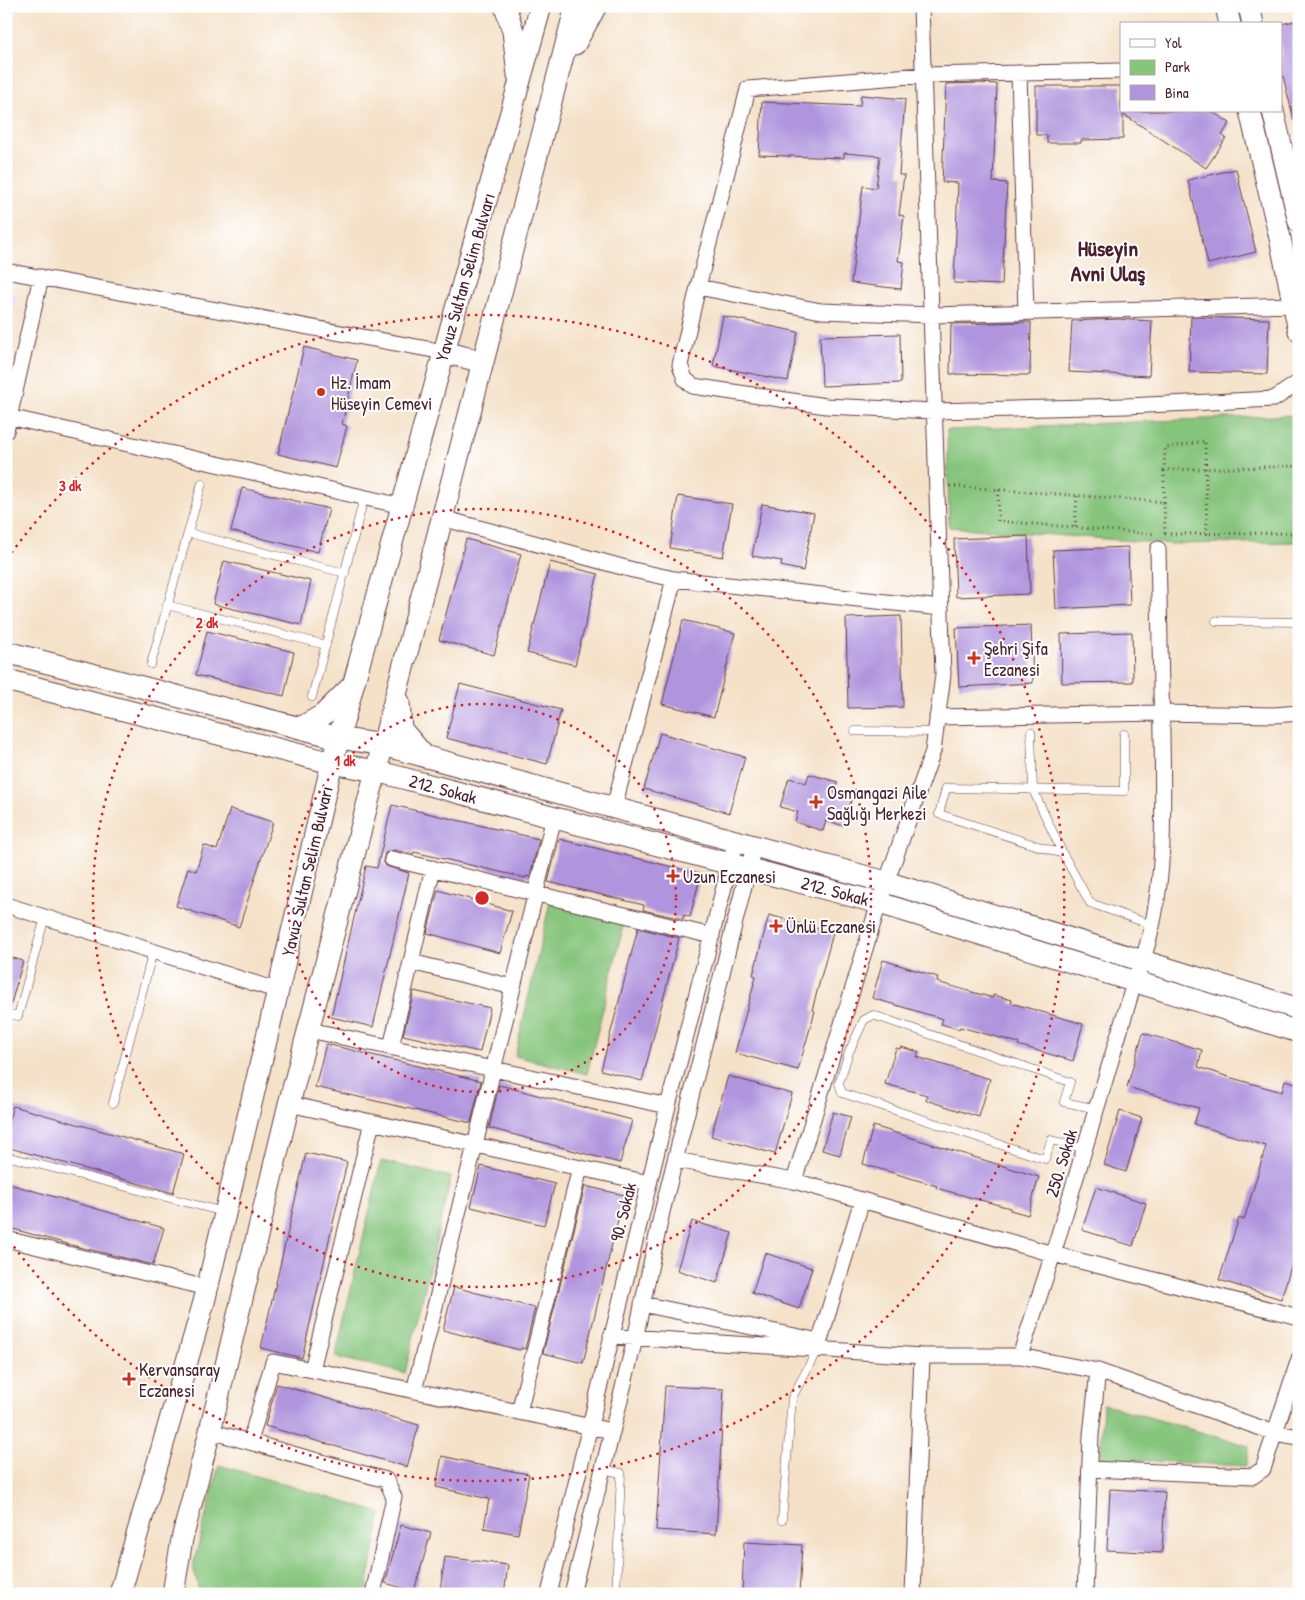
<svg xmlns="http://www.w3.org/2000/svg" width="1305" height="1600" font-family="'Patrick Hand',sans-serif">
<rect width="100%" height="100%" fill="#fff"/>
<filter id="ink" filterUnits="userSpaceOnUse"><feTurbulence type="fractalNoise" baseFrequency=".02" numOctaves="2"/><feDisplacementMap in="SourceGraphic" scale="10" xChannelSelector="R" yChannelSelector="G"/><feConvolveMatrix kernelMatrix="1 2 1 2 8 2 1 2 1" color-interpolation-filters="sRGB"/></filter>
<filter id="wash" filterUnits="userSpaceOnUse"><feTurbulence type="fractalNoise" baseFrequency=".0096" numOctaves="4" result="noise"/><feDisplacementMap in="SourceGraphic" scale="20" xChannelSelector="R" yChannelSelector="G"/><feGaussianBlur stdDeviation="1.12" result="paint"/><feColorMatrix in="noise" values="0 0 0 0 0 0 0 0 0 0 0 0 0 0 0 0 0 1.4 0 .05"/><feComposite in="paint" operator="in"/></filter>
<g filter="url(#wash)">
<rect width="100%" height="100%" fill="#f4e1c8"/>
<path fill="#e1d4f4" d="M6,293L17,296L6,347Z"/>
<path fill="#85c57c" stroke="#687254" d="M1297,415L1299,417V542L1172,544L949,527L947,430Z
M550,902L624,923L587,1074L515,1056Z
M381,1161L451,1177L405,1373L335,1357Z
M1103,1404L1249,1446L1246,1466L1100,1458Z
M219,1465L381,1513L366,1594H200L193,1566Z"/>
<g id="blocks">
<path fill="#b095de" d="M1299,20V120H1294L1281,68V24Z
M979,83L997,84L993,182L1007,183L1002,285L954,283L958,183L942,182L946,84Z
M1036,86H1121V111H1211L1230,123L1222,135L1226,138L1206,168L1123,114V139L1081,140V143H1047V135H1036Z
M861,95L905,99L899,175H904L899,215L904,216L898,261L904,262L901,289L851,283L863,186L876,188L880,156L844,153V158L759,155L762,102L860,106Z
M1236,169L1256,252L1208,264L1188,180Z
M723,316L798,332L788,381L713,366Z
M1191,317L1269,319L1267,374L1189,372Z
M1119,319L1152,321L1149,376L1069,372L1072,321Z
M1031,322L1030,375L950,374L951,324Z
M900,334L901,383L822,386L820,336Z
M304,347L357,360L342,424L347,426L336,468L278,454Z
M242,488L329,509L318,552L231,531Z
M678,496L732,504L723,557L670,548Z
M762,504L814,513L803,571L781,566L782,561L752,556Z
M1028,536L1030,594L956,597L954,539Z
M466,539L521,554L494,655L439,640Z
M1128,547L1130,605L1056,609L1053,550Z
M224,561L311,581L301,625L213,604Z
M550,562L598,574L575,665L527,653Z
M901,616L903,707L848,708L846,618Z
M683,620L735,633L714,717L662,704Z
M1031,625L1033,683L959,687L956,628Z
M207,631L294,652L284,696L196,675Z
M1132,632L1133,682L1062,683L1061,634Z
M460,684L561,710L547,764L446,738Z
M660,733L745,757L729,813L644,789Z
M809,774L838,782L834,793L852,798L843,826L826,820L823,831L795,822L798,812L780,807L789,778L806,783Z
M392,805L539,839L530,877L526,876V878L414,852L413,854L394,850L385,853L383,861L386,866L409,873L373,1027L331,1017L366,866L377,868Z
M230,809L273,822L239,927L176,906L188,868L196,871L204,845L217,850Z
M559,839L701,874L690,917L684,915L683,919L643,910L644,905L548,882Z
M438,890L512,911L500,953L427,933Z
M769,915L833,933L812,1010L815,1011L798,1070L735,1053L756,976L753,975Z
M638,928L679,938L642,1081L601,1070Z
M6,956L23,961L10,1007L6,1006Z
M883,960L938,977L937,982L993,998V995L1012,1000L1011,1003L1083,1024L1073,1061L1018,1045L1019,1043L960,1027L959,1029L941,1024L943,1019L872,998Z
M414,991L490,1008L480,1052L403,1035Z
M1143,1033L1202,1050L1198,1067L1232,1078L1282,1092L1285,1080L1299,1084V1241L1281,1299L1219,1280L1239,1218L1244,1220L1266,1146L1194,1124L1199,1108L1127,1087Z
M326,1044L481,1081L471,1123L315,1087Z
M901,1047L919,1052L917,1057L990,1079L979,1117L926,1100L927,1095L885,1084L896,1048L900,1049Z
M728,1076L792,1094L775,1154L711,1136Z
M499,1085L632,1120L620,1163L489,1128Z
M13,1106L184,1154L173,1193L6,1147V1129Z
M1120,1111L1142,1118L1126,1172L1104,1165Z
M833,1112L851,1117L840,1155L822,1150Z
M873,1126L1039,1177L1028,1215L1010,1210V1208L936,1188L937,1186L863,1164Z
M306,1153L347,1162L302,1358L261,1348Z
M481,1166L555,1184L544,1225L471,1207Z
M6,1183L164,1228L153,1265L71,1245L6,1227Z
M585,1186L624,1195L583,1363L543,1353Z
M1096,1187L1146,1203L1133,1246L1082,1230Z
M692,1221L732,1233L717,1283L677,1270Z
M765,1253L812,1268L799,1309L752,1293Z
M454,1287L535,1308L525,1349L521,1348L520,1350L443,1330Z
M277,1384L419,1425L407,1467L265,1426Z
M665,1386L724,1389L716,1534L656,1530Z
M442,1456L473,1463V1464L529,1474L518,1534L484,1528L489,1499L436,1487Z
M1110,1489L1165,1492L1162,1553L1107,1550Z
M401,1525L431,1533L414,1591L385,1583Z
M744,1542L802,1545L799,1594L742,1593Z
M445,1557L508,1565L504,1594H472L440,1590Z"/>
</g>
</g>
<g filter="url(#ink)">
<use href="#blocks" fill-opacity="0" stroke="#643c43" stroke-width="1"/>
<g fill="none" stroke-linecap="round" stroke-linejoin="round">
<defs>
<path id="lane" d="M188,533L345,573
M167,605L326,645
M1216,621L1299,622
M151,664L202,483
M312,697L364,498
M855,731L935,732
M1031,732L1033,790L1063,854
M1124,734V791L946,788L939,814L1063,854L1090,903L1152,925
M6,1013L18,1016L45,917
M113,1103L153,951
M1085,1149L1051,1140L1045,1159L842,1093L839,1083L849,1052L864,1020L873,1015L1070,1082L1064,1102L1097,1109
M6,1156L224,1212
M603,1469L621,1473L616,1594
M782,1520L792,1398L817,1350"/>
<path id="street" d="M1121,71L923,75L748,89L698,287L680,365L685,379L693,386L826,406L934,411L1126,406L1274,399L1299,382
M1019,73L1026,312
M6,271L444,352
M698,287L821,311L932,315L1294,305
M9,417L402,506
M6,431L41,277
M442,518L633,570L674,579L941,608
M937,717L1161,713L1274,715L1299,713
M614,807L674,579
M392,859L712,936
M6,905L279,991
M411,962L513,987
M309,1030L668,1106
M391,1047L433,868
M289,1104L649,1183
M675,1160L794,1181L1053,1254L1299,1317
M794,1181L879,903L933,751L943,675L921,6
M6,1239L207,1288
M642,1304L819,1341
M611,1336L922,1356H1020L1098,1371L1275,1433L1299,1437
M817,1350L862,1200
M1020,1356L1053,1254L1135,980C1168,903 1163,817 1162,734C1161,673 1159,611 1158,549
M312,1370L372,1122
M414,1391L475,1145L554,817
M519,1412L580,1168
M210,1431L386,1480L394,1497L373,1594
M250,1442L273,1362L612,1431
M1090,1469L1253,1476L1263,1469L1299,1359
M549,1594L668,1106L736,840
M572,1594L635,1339L662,1212L754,846
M913,1594L922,1356
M1085,1594L1091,1435L1098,1371"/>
<path id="secondary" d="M505,6L513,31L518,75
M1226,6L1230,24
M1249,6L1253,24
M575,44L596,6
M1250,111L1280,238L1299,331
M1273,111L1299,222
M444,352L483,362
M6,652L339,738L383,745L886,882L1299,1009
M6,680L332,763L376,771L879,903L1299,1032
M399,702L401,729L425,757
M300,728L323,715L352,686
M120,1594L204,1302L332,763L467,268L541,6
M173,1594L182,1539L210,1431L289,1104L576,6"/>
</defs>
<use href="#lane" stroke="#643c43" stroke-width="9"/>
<use href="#street" stroke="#643c43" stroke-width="17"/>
<use href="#secondary" stroke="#643c43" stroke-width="23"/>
<path stroke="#643c43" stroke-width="3" stroke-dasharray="1 4" stroke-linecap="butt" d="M950,486L1164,502L1165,534H1164
M999,490L998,521L1155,534
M1164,502V470
M1075,527L1077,496
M1165,534L1299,533
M1207,534L1205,441L1165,448L1164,470L1299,466"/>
<use href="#lane" stroke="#fff" stroke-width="8"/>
<use href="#street" stroke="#fff" stroke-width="15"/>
<use href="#secondary" stroke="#fff" stroke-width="21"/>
</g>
</g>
<g fill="none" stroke="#d62828" stroke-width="2.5" stroke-dasharray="2.5 5">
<circle cx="482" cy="898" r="194"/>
<circle cx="482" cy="898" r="389"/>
<path d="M7 559A583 583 0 1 1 7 1237"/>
</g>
<g fill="#c8321e" stroke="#fff" stroke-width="2">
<circle cx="321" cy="392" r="5"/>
<path d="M971.5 650.5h5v5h5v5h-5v5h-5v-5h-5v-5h5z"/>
<path d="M813.5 794.5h5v5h5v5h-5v5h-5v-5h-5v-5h5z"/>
<path d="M670.5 868.5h5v5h5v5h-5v5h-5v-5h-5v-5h5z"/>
<path d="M773.5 918.5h5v5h5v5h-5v5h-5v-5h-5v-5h5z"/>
<path d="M126.5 1371.5h5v5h5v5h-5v5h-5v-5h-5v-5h5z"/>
</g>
<g text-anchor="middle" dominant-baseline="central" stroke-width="4" stroke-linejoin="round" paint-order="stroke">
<g font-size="18" fill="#4a1f2b" stroke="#fff">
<text transform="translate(465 277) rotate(-74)">Yavuz Sultan Selim Bulvarı</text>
<text transform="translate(443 789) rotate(15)">212. Sokak</text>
<text transform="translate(307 871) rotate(-77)">Yavuz Sultan Selim Bulvarı</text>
<text transform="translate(835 891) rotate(15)">212. Sokak</text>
<text transform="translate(1061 1163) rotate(-73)">250. Sokak</text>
<text transform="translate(623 1212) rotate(-76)">90. Sokak</text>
</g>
<g font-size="18" fill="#4a1f2b" stroke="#fff" text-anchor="start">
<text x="331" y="382">Hz. İmam<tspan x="331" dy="21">Hüseyin Cemevi</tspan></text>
<text x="984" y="648">Şehri Şifa<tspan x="984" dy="21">Eczanesi</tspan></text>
<text x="827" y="792">Osmangazi Aile<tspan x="827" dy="21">Sağlığı Merkezi</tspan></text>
<text x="683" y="876">Uzun Eczanesi</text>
<text x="786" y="926">Ünlü Eczanesi</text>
<text x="139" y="1369">Kervansaray<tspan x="139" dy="21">Eczanesi</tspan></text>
</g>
<g font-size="22" font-weight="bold" fill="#4a1f2b" stroke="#fff">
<text x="1108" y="248">Hüseyin<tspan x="1108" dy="25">Avni Ulaş</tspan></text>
</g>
</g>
<circle cx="482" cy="898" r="8" fill="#d62828" stroke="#fff" stroke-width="2.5"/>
<g font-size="15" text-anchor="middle" font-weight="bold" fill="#d62828" stroke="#fff" stroke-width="4" stroke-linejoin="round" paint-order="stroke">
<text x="70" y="491">3 dk</text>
<text x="207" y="628">2 dk</text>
<text x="345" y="766">1 dk</text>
</g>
<rect width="1305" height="1600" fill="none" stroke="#fff" stroke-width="25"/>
<rect x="1120" y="22" width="162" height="90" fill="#ffffff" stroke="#b7a5aa"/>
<rect x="1130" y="39" width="25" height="8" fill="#ffffff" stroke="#b7a5aa"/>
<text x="1165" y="48" font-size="15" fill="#4a1f2b">Yol</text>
<rect x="1130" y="60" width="25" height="15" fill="#85c57c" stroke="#b7a5aa"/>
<text x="1165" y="72" font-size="15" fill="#4a1f2b">Park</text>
<rect x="1130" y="85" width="25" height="15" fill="#b095de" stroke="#b7a5aa"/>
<text x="1165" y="98" font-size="15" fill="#4a1f2b">Bina</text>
</svg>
